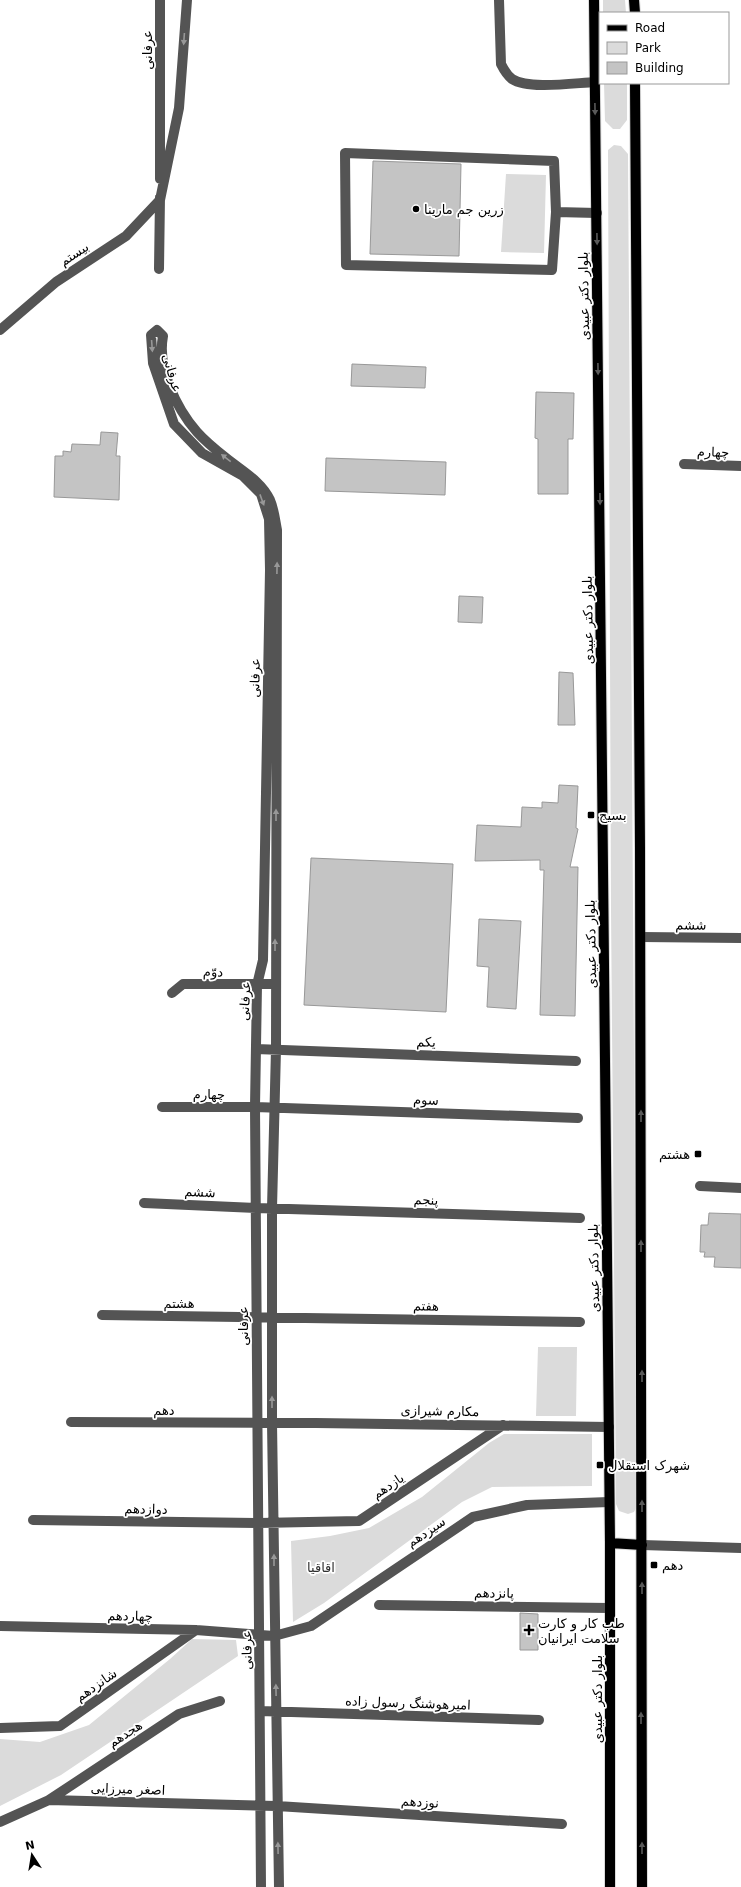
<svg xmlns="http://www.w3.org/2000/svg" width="741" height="1887" font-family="'DejaVu Sans','Noto Sans Arabic',sans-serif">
<rect width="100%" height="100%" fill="#fff"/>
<path fill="#dbdbdb" d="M603,0H625L626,13H603Z
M604,83H627V120L620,129H613L605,121Z
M614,145L621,146L628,154L637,1506L634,1512L628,1514L619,1511L616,1504L611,910L608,150Z
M506,174L546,175L544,253L501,252Z
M538,1347H577L576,1416H536Z
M504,1434H592V1486L492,1487L462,1502L324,1603L293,1622L291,1541L330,1536L369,1528L422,1497L489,1443Z
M192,1639L236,1640L238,1656L61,1775L0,1806V1739L40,1742L89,1725L170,1659Z"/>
<path fill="#c4c4c4" stroke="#989898" d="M373,161L461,164L459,256L370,254Z
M352,364L426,367L425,388L351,386Z
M536,392L574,393L573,439H568V494H538V439L535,438Z
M101,432L118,433L116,456H120L119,500L54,497L55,456H63V451L71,452L72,444L100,445Z
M326,458L446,462L445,495L325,491Z
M459,596L483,597L482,623L458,622Z
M559,672L573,673L575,725H558Z
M559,785L578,786L576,828L578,829L570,867H578L575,1016L540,1015L544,870H540V860L475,861L477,825L521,827L522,807L542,808V802L558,803Z
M311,858L453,864L446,1012L304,1005Z
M479,919L521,921L516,1009L487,1007L489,967L477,966Z
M709,1213L741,1214V1268L714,1267L715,1257H704L705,1252H700L701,1225H708Z
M520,1613L538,1614V1650H520Z"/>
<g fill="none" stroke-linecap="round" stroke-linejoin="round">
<defs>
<path id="major" d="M594,0L610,1543V1887
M634,0L635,13
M635,83L640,847L642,1887
M610,1543L642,1545"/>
</defs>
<use href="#major" stroke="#dbdbdb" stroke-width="12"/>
<path stroke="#545454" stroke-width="10" d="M499,0L501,64C504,70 507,75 512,79C529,90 574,83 595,82
M345,153L554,161L556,212L552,270L346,265Z
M160,179V0
M556,212L597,213
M159,269L160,197
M0,330L56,282L126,236L160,200L179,108L187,0
M684,464L741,466
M641,937L741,938
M172,993L183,984H275
M256,1049L576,1061
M162,1107H255L578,1118
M700,1186L741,1188
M144,1203L256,1208L580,1218
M102,1315L580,1322
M71,1422L316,1423L609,1427
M33,1520L259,1523L359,1521L503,1425
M642,1545L741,1548
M379,1605L610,1608
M0,1626L196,1630L274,1636L311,1626L473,1517L527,1505L609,1502
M260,1711L539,1720
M0,1728L60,1726L196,1630
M49,1800L179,1714L220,1701
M0,1822L49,1800L277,1806L562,1824
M261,1887L255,1107L257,985L263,960L270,570L269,519L261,494L243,476L202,453L174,424L153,363L151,335L157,330L163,336C157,368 176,408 197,432C205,441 216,450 226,458C242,471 261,481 270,500C274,509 275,520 277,530L276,1049L272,1208V1423L279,1887"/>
<use href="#major" stroke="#000" stroke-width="10"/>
</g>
<defs><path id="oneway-solid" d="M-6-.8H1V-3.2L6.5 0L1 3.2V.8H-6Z"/></defs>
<g fill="#989898">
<use href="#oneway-solid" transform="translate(184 39) rotate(94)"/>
<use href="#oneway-solid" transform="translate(152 346) rotate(86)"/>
<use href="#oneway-solid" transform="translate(226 458) rotate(-142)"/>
<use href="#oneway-solid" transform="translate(262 500) rotate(70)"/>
<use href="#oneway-solid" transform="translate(277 568) rotate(-89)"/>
<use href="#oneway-solid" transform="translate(276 815) rotate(-90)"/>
<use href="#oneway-solid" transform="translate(275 945) rotate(-90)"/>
<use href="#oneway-solid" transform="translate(272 1402) rotate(-90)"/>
<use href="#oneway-solid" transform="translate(274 1560) rotate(-90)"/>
<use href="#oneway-solid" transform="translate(276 1690) rotate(-91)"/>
<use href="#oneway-solid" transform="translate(278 1848) rotate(-91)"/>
</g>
<g fill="#595959">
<use href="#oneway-solid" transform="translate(595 109) rotate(89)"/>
<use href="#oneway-solid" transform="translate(597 239) rotate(89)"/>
<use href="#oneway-solid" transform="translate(598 369) rotate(89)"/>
<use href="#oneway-solid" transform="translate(600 499) rotate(89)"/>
<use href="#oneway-solid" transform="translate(641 1116) rotate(-90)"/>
<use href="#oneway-solid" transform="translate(641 1246) rotate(-90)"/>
<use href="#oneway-solid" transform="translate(642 1376) rotate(-90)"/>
<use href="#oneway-solid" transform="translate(642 1506) rotate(-90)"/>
<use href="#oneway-solid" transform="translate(642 1588) rotate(-90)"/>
<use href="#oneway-solid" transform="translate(641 1718) rotate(-90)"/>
<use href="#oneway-solid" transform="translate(642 1848) rotate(-90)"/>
</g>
<g fill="#000" stroke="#fff" stroke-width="1.5">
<circle cx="416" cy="209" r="4"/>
<rect x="587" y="811" width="8" height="8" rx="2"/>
<rect x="694" y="1150" width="8" height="8" rx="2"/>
<rect x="596" y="1461" width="8" height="8" rx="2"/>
<rect x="650" y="1561" width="8" height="8" rx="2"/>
<path d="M527 1624h4v4h4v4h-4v4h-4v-4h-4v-4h4z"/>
</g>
<g text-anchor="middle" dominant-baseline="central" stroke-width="3.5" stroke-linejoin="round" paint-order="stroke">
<g font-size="13" fill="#000" stroke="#fff">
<text transform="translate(147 50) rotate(-90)">عرفانی</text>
<text transform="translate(74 254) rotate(-33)">بیستم</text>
<text transform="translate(584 296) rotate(-91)">بلوار دکتر عبیدی</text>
<text transform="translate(172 373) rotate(74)">عرفانی</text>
<text transform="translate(713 452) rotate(2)">چهارم</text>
<text transform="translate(588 620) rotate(-91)">بلوار دکتر عبیدی</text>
<text transform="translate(255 678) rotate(-89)">عرفانی</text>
<text transform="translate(691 925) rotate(1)">ششم</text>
<text transform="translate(591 944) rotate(-91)">بلوار دکتر عبیدی</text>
<text transform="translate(213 972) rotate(1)">دوّم</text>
<text transform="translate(245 1001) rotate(-87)">عرفانی</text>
<text transform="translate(426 1042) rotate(2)">یکم</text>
<text x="209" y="1094">چهارم</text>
<text transform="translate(426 1100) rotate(2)">سوم</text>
<text transform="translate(200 1192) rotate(3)">ششم</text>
<text transform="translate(426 1200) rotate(2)">پنجم</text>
<text transform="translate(594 1268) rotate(-91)">بلوار دکتر عبیدی</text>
<text x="179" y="1303">هشتم</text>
<text transform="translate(426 1306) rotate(1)">هفتم</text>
<text transform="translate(243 1326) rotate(-90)">عرفانی</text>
<text x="164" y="1410">دهم</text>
<text transform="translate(440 1411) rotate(1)">مکارم شیرازی</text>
<text transform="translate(388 1486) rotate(-34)">یازدهم</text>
<text transform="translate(146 1509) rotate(1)">دوازدهم</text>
<text transform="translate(426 1532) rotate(-34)">سیزدهم</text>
<text transform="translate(494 1593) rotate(1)">پانزدهم</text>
<text transform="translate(130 1616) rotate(1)">چهاردهم</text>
<text transform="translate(247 1650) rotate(-91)">عرفانی</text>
<text transform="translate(96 1685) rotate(-35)">شانزدهم</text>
<text transform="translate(597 1699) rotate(-90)">بلوار دکتر عبیدی</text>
<text transform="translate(408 1703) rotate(2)">امیرهوشنگ رسول زاده</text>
<text transform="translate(125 1734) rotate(-33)">هجدهم</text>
<text transform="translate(128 1789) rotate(2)">اصغر میرزایی</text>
<text transform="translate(420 1802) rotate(4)">نوزدهم</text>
</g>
<g font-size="13" fill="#000" stroke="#fff" text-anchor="start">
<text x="424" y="209">زرین جم مارینا</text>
<text x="599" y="815">بسیج</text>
<text x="690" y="1154" text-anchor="end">هشتم</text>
<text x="608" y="1465">شهرک استقلال</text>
<text x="662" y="1565">دهم</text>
<text x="538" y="1623">طب کار و کارت<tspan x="538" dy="15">سلامت ایرانیان</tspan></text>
</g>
<g font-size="13" fill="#323232" stroke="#fff">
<text x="321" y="1567">اقاقیا</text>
</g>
</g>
<rect x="599" y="12" width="130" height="72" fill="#ffffff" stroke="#999999"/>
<rect x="607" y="25" width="20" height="6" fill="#000000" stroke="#999999"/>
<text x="635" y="32" font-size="12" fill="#000000">Road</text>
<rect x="607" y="42" width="20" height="12" fill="#dbdbdb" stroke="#999999"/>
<text x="635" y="52" font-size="12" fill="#000000">Park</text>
<rect x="607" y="62" width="20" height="12" fill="#c4c4c4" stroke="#999999"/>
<text x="635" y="72" font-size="12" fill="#000000">Building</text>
<g transform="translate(32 1855) rotate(348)" stroke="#ffffff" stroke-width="3" paint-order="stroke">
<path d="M0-3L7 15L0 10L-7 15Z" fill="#000000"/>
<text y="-6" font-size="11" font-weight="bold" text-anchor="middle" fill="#000000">N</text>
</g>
</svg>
